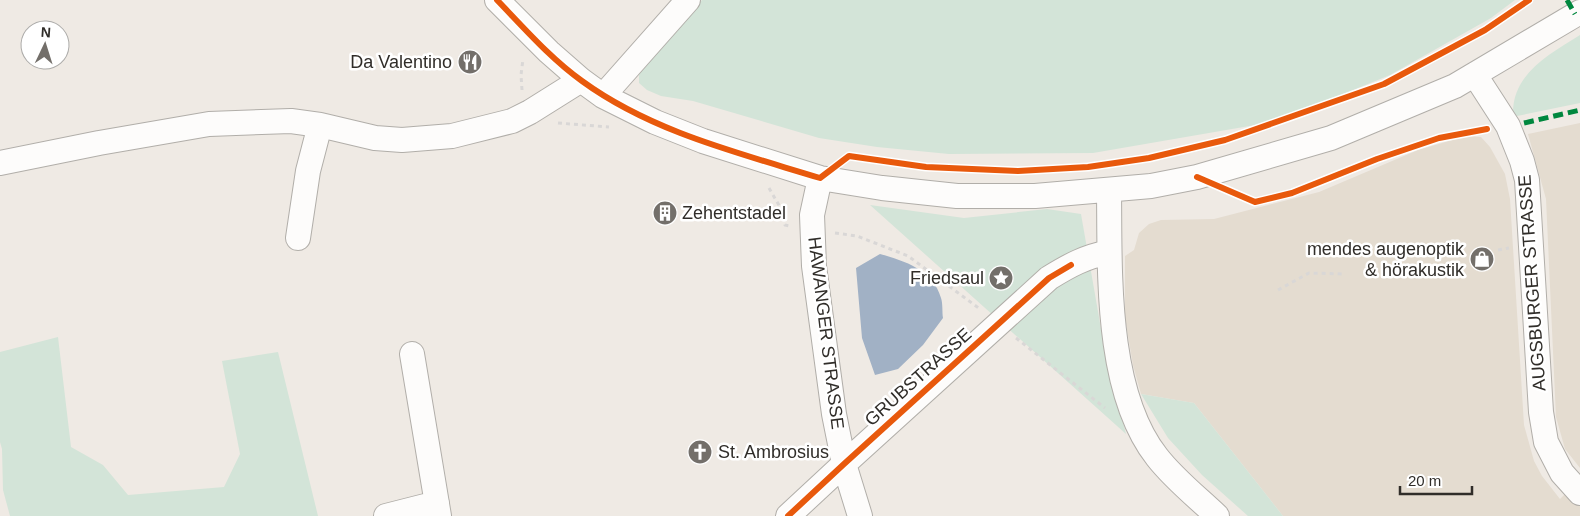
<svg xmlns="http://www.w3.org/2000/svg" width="1580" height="516" font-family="Helvetica,sans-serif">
<rect width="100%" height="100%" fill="#efeae4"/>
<path fill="#e4dcd0" d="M1580,123V468L1565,449L1556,417L1546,199L1528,134Z
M1466,136L1481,137L1490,147L1505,174L1510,199L1524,425L1534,461L1542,476L1560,499L1567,492L1580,503V516H1283L1194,403L1141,394L1133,365L1125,318V256L1134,250L1139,233L1149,224L1161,220L1214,219L1319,192L1418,150Z"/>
<path fill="#d3e4d8" d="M702,0H1515L1491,18L1390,75L1304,110L1261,124L1093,153L949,154L877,147L819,138L693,101L661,96L647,90L639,83V75L645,63Z
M1580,35V103L1517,116L1513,113C1513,73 1550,54 1580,35Z
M870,205L964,218L1047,209L1081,214L1104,346L1126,434Z
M58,337L71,447L103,465L128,495L224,487L240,454L222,361L278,352L318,516H10L3,490L2,449L0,442V352Z
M1141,394L1194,403L1283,516H1248L1202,475L1168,438Z"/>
<path fill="#a1b1c5" d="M880,254C905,261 933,270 941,298C943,304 942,312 943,318L923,345L898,369L875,375L862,338L856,268Z"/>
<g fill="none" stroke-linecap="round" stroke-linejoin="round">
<defs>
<path id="minor" d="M497,0L549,52L581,80L603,96L655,122L703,141L820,178L882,188L957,196H1035L1151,186L1197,177L1331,138L1455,86L1580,12
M1475,75L1508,126L1522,161L1527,180L1541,412L1546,442L1562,473L1580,493
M603,96L688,0
M0,163L99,143L209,124L291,121L320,125L375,138L402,140L452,136L512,121L530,112L581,80
M820,178L812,215L814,266L834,414L844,464L860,516
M1109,191C1110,271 1105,391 1157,457C1174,479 1197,497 1217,516
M298,238L308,171L320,125
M412,354L439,516
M386,516L437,503
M788,516L844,464L1049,278C1070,265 1085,257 1109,252"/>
</defs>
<use href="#minor" stroke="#b1aea9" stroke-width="26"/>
<path stroke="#d9d7d6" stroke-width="3" stroke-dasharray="4 4" stroke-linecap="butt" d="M522,90L521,75L523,59
M558,123L609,127
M769,188L780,207L785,225L790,226
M835,233L857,236L908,256L980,309
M1498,250L1509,248
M1278,290L1309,273L1345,274
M1016,338L1105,408"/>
<use href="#minor" stroke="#fdfcfb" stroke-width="24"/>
<path stroke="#00873e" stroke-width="5" stroke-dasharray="10 5" stroke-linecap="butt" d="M1567,0L1575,14
M1524,123L1580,110"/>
<defs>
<path id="cycleway" d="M497,0C524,28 551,59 582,81C652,132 739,153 820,178L849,156L926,167L1018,171L1088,167L1149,158L1225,140L1384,84L1485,30L1529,0
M1197,177L1255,202L1292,193L1377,159L1439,138L1487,129
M788,516L844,464L1049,278L1071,265"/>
</defs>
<use href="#cycleway" stroke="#fff" stroke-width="9"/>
<use href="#cycleway" stroke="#e8590c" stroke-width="6"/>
</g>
<defs>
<symbol id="restaurant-disc" viewBox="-11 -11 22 22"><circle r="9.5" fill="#736f6a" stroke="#fff"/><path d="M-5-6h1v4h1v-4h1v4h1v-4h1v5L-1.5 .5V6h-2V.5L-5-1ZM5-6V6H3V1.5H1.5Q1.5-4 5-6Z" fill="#fff"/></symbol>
<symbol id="building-disc" viewBox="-11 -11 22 22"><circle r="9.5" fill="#736f6a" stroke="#fff"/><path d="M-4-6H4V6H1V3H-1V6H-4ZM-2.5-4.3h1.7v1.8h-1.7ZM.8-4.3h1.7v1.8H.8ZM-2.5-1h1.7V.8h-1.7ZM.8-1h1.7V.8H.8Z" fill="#fff"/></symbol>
<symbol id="shop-disc" viewBox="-11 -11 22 22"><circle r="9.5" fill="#736f6a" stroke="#fff"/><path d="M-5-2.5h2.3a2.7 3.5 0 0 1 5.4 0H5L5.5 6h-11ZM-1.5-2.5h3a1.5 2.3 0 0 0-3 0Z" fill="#fff"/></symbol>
<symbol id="sight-disc" viewBox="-11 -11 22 22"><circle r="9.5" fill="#736f6a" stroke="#fff"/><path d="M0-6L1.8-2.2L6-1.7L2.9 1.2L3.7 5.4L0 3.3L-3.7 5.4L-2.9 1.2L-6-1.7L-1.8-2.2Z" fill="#fff"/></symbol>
<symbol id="church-disc" viewBox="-11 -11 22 22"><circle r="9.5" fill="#736f6a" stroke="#fff"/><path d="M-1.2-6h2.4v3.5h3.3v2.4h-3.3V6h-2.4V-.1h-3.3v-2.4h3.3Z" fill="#fff"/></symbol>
</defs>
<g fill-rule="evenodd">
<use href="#restaurant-disc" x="456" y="48" width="28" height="28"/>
<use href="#building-disc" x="651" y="199" width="28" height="28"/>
<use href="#shop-disc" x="1468" y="245" width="28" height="28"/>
<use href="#sight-disc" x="987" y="264" width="28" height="28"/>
<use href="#church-disc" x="686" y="438" width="28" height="28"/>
</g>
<g text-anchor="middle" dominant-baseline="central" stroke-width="5" stroke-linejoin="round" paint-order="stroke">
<g font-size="18" fill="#302d29" stroke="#fff" text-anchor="end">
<text x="452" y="62">Da Valentino</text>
<text x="682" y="213" text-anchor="start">Zehentstadel</text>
<text x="1464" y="249">mendes augenoptik<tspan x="1464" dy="21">&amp; hörakustik</tspan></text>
<text x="984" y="278">Friedsaul</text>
<text x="718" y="452" text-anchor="start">St. Ambrosius</text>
</g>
<g font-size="18" fill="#302d29" stroke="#fff">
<text transform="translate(1532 283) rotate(-94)">AUGSBURGER STRASSE</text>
<text transform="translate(826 333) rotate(83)">HAWANGER STRASSE</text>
<text transform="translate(918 377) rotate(-42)">GRUBSTRASSE</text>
</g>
</g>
<g transform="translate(45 45) rotate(4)"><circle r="24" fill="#ffffff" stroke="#acaba9"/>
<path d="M0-4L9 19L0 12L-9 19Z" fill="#736f6a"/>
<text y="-8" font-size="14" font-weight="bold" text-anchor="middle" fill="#302d29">N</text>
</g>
<path d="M1400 486v8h72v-8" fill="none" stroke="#302d29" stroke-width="2.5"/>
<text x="1408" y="486" font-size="15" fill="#302d29" stroke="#ffffff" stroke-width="4" paint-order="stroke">20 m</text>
</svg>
